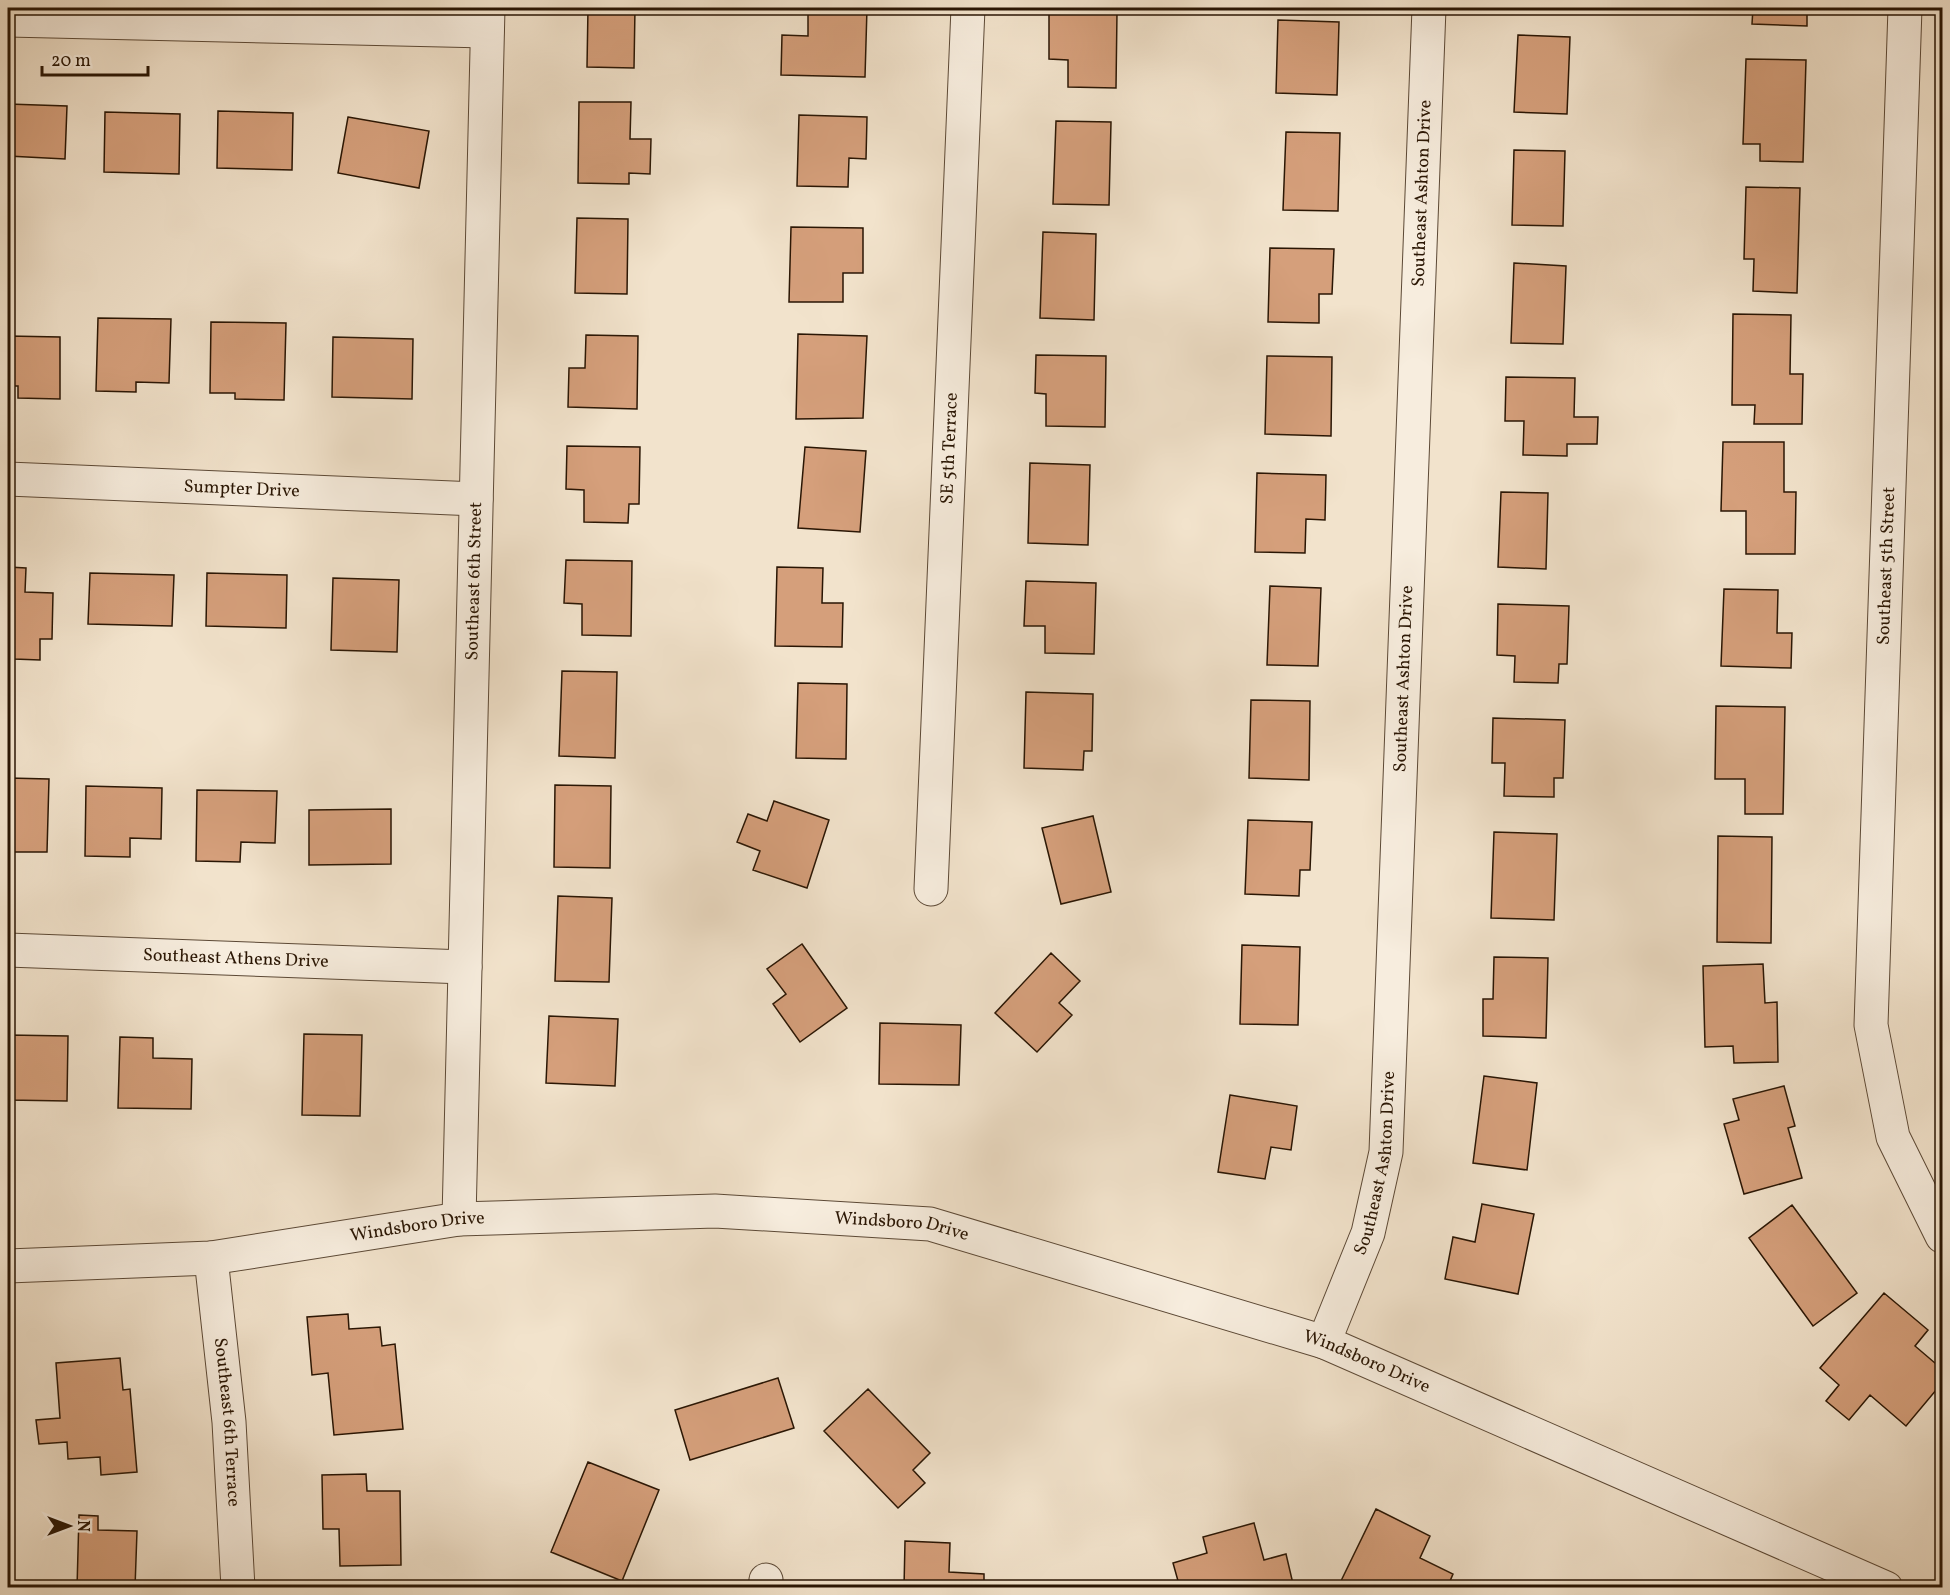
<svg xmlns="http://www.w3.org/2000/svg" width="1950" height="1595" font-family="Vollkorn,serif">
<rect width="100%" height="100%" fill="#f2e3cc"/>
<filter id="stains"><feTurbulence type="fractalNoise" baseFrequency=".00333" numOctaves="4"/><feColorMatrix values="0 0 0 0 .2 0 0 0 0 .09 0 0 0 0 .02 0 0 0 .5 -.17"/></filter>
<radialGradient id="worn" r=".72"><stop offset=".6" stop-color="#630" stop-opacity="0"/><stop offset="1" stop-color="#630" stop-opacity=".3"/></radialGradient>
<path fill="#d59f7b" stroke="#2a1604" stroke-width="1.5" d="M588,8H635L634,68L587,67Z
M808,8H867L865,77L781,75L782,35L808,36Z
M1753,8H1807V26L1752,24Z
M1049,11L1117,12L1116,88L1068,87V60L1049,59Z
M1278,20L1339,22L1337,95L1276,93Z
M1518,35L1570,37L1567,114L1514,112Z
M1746,59L1806,60L1803,162L1760,161V144H1743Z
M579,102H631L630,139H651L650,174L629,173V184L578,183Z
M8,104L67,106L65,159L8,156Z
M218,111L293,113L292,170L217,168Z
M105,112L180,114L179,174L104,172Z
M799,115L867,117L866,159L849,158L848,187L797,186Z
M348,117L429,131L419,188L338,173Z
M1056,121L1111,122L1109,205L1053,204Z
M1286,132L1340,133L1338,211L1283,210Z
M1514,150L1565,151L1563,226L1512,225Z
M1746,187L1800,188L1797,293L1753,291L1754,259H1744Z
M577,218L628,219L627,294L575,293Z
M791,227L863,228V273H843V302H789Z
M1043,232L1096,234L1094,320L1040,318Z
M1270,248L1334,249L1332,294H1319V323L1268,322Z
M1514,263L1566,266L1563,344L1511,343Z
M1733,314L1791,315L1790,374H1803L1802,424H1754L1755,405H1732Z
M98,318L171,319L169,383L136,382V392L96,391Z
M211,322L286,323L284,400L235,399V393H210Z
M798,334L867,336L863,418L796,419Z
M586,335L638,336L637,409L568,407L569,368H585Z
M8,336L60,337V399L18,398V386H8Z
M333,337L413,339L412,399L332,397Z
M1036,355L1106,356L1105,427L1046,426V394L1035,393Z
M1267,356L1332,357L1331,436L1265,434Z
M1506,377L1575,378L1574,417H1598L1597,444H1567V456L1523,455L1524,421H1505Z
M1723,442H1784V492H1796L1795,554H1746V511H1721Z
M567,446L640,447L639,504H629L628,523L584,522V490L566,489Z
M805,447L866,451L860,532L798,528Z
M1030,463L1090,465L1088,545L1028,543Z
M1257,473L1326,475L1325,520L1306,519L1305,553L1255,552Z
M1501,492L1548,493L1546,569L1498,567Z
M566,560L632,561L631,636L582,635V604L564,603Z
M8,567L26,568L25,592L53,593L52,639H40V660L14,659V644H8Z
M777,567L823,568L822,603H843L842,647L775,646Z
M90,573L174,575L172,626L88,624Z
M207,573L287,575L286,628L206,626Z
M333,578L399,580L397,652L331,650Z
M1026,581L1096,583L1094,654L1045,653V626H1024Z
M1270,586L1321,588L1318,666L1267,665Z
M1724,589L1778,590L1777,633H1792L1791,668L1721,666Z
M1498,604L1569,606L1567,664H1559L1558,683L1514,682L1515,656L1497,655Z
M562,671L617,672L615,758L559,756Z
M798,683L847,684L846,759L796,758Z
M1026,692L1093,694L1092,751H1084L1083,770L1024,768Z
M1251,700L1310,701L1309,780L1249,778Z
M1716,706L1785,707L1783,814H1745V779H1715Z
M1493,718L1565,720L1563,778H1554V797L1504,796L1505,763H1492Z
M8,778L49,779L47,852H8Z
M555,785L611,786L610,868L554,867Z
M86,786L162,788L161,839L130,838V857L85,856Z
M197,790L277,791L275,843L241,842L240,862L196,861Z
M774,801L829,820L807,888L753,870L760,851L737,842L748,814L767,821Z
M391,809V864L309,865V810Z
M1093,816L1111,892L1061,904L1042,828Z
M1248,820L1312,822L1310,870H1300L1299,896L1245,894Z
M1494,832L1557,834L1554,920L1491,918Z
M1718,836L1772,837L1771,943L1717,942Z
M558,896L612,898L609,982L555,981Z
M802,944L847,1008L800,1042L773,1004L786,994L767,969Z
M1242,945L1300,947L1298,1025L1240,1024Z
M1051,953L1080,981L1059,1003L1072,1015L1037,1052L995,1013Z
M1494,957L1548,958L1546,1038L1483,1036V999H1493Z
M1763,964L1765,1003L1777,1002L1778,1062L1734,1063L1733,1046L1705,1047L1703,966Z
M549,1016L618,1019L615,1086L546,1083Z
M880,1023L961,1025L959,1085L879,1084Z
M304,1034L362,1035L360,1116L302,1115Z
M8,1035L68,1036L67,1101L8,1100Z
M120,1037L153,1038V1058L192,1059L191,1109L118,1108Z
M1484,1076L1537,1083L1527,1170L1473,1163Z
M1784,1086L1795,1126L1788,1128L1802,1178L1744,1194L1724,1124L1739,1120L1733,1099Z
M1230,1095L1297,1106L1291,1150L1271,1147L1265,1179L1218,1172Z
M1482,1204L1534,1214L1518,1294L1445,1279L1453,1237L1475,1242Z
M1792,1205L1857,1293L1813,1326L1749,1238Z
M1884,1293L1928,1330L1915,1346L1942,1369V1383L1906,1426L1870,1395L1849,1420L1826,1401L1839,1385L1820,1368Z
M348,1314L349,1329L380,1327L382,1346L395,1344L403,1429L334,1435L328,1373L312,1375L307,1317Z
M120,1358L123,1390L130,1389L137,1472L101,1475L100,1457L68,1459L67,1442L39,1444L36,1420L60,1418L56,1363Z
M778,1378L794,1428L690,1460L675,1410Z
M868,1389L930,1453L913,1470L925,1483L898,1508L824,1431Z
M588,1462L659,1490L622,1581L551,1552Z
M366,1474L367,1491H400L401,1565L340,1566L339,1529H323L322,1475Z
M1376,1509L1430,1536L1420,1558L1453,1574L1447,1588H1348L1340,1583Z
M79,1515L98,1516V1530L137,1531L135,1588H77Z
M1254,1523L1264,1560L1286,1554L1294,1588H1180L1173,1563L1207,1553L1203,1537Z
M905,1541L950,1543L949,1572L984,1574V1588H904Z"/>
<g fill="none" stroke-linecap="round" stroke-linejoin="round">
<defs>
<g id="minor">
<path d="M1905,8L1871,1025L1893,1137L1942,1236"/>
<path d="M8,20L487,31"/>
<path id="s1" d="M8,479L476,499"/>
<path id="s2" d="M931,889L968,8"/>
<path id="s3" d="M8,950L465,967"/>
<path id="s4" d="M459,1219L488,8"/>
<path id="s5" d="M211,1258L229,1422L238,1588"/>
<path id="s6" d="M8,1266L211,1258L459,1219L715,1211L930,1224L1324,1342L1886,1588"/>
<path id="s7" d="M1324,1342L1368,1233L1386,1152L1429,8"/>
<path d="M765,1588L766,1580"/>
</g>
</defs>
<use href="#minor" stroke="#5c4936" stroke-width="35"/>
<use href="#minor" stroke="#f7edde" stroke-width="33"/>
</g>
<g text-anchor="middle" dominant-baseline="central" stroke-width="6" stroke-linejoin="round" paint-order="stroke">
<g font-size="18" fill="#2a1604" stroke="#f7edde">
<text stroke="none"><textPath href="#s7" startOffset="1160">Southeast Ashton Drive</textPath></text>
<text stroke="none"><textPath href="#s2" startOffset="441">SE 5th Terrace</textPath></text>
<text stroke="none"><textPath href="#s1" startOffset="234">Sumpter Drive</textPath></text>
<text transform="translate(1887 566) rotate(-88)">Southeast 5th Street</text>
<text stroke="none"><textPath href="#s4" startOffset="638">Southeast 6th Street</textPath></text>
<text stroke="none"><textPath href="#s7" startOffset="674">Southeast Ashton Drive</textPath></text>
<text stroke="none"><textPath href="#s3" startOffset="228">Southeast Athens Drive</textPath></text>
<text stroke="none"><textPath href="#s7" startOffset="188">Southeast Ashton Drive</textPath></text>
<text stroke="none"><textPath href="#s6" startOffset="412">Windsboro Drive</textPath></text>
<text stroke="none"><textPath href="#s6" startOffset="898">Windsboro Drive</textPath></text>
<text stroke="none"><textPath href="#s6" startOffset="1384">Windsboro Drive</textPath></text>
<text stroke="none"><textPath href="#s5" startOffset="165">Southeast 6th Terrace</textPath></text>
</g>
</g>
<rect width="1950" height="1595" fill="none" stroke="#f2e3cc" stroke-width="30"/>
<rect x="9" y="9" width="1932" height="1577" fill="none" stroke="#2a1604" stroke-width="3"/>
<rect x="15" y="15" width="1920" height="1565" fill="none" stroke="#2a1604" stroke-width="1.5"/>
<g transform="translate(69 1526) rotate(90)" stroke="#f7edde" stroke-width="4.5" paint-order="stroke">
<path d="M0-4.5L10 22L0 15L-10 22Z" fill="#2a1604"/>
<text y="-9" font-size="16" font-weight="bold" text-anchor="middle" fill="#2a1604">N</text>
</g>
<path d="M42 66v9h106v-9" fill="none" stroke="#2a1604" stroke-width="3"/>
<text x="51" y="66" font-size="18" fill="#2a1604" stroke="#f7edde" stroke-width="4.5" paint-order="stroke">20 m</text>
<rect width="100%" height="100%" filter="url(#stains)"/>
<rect width="100%" height="100%" fill="url(#worn)"/>
</svg>
